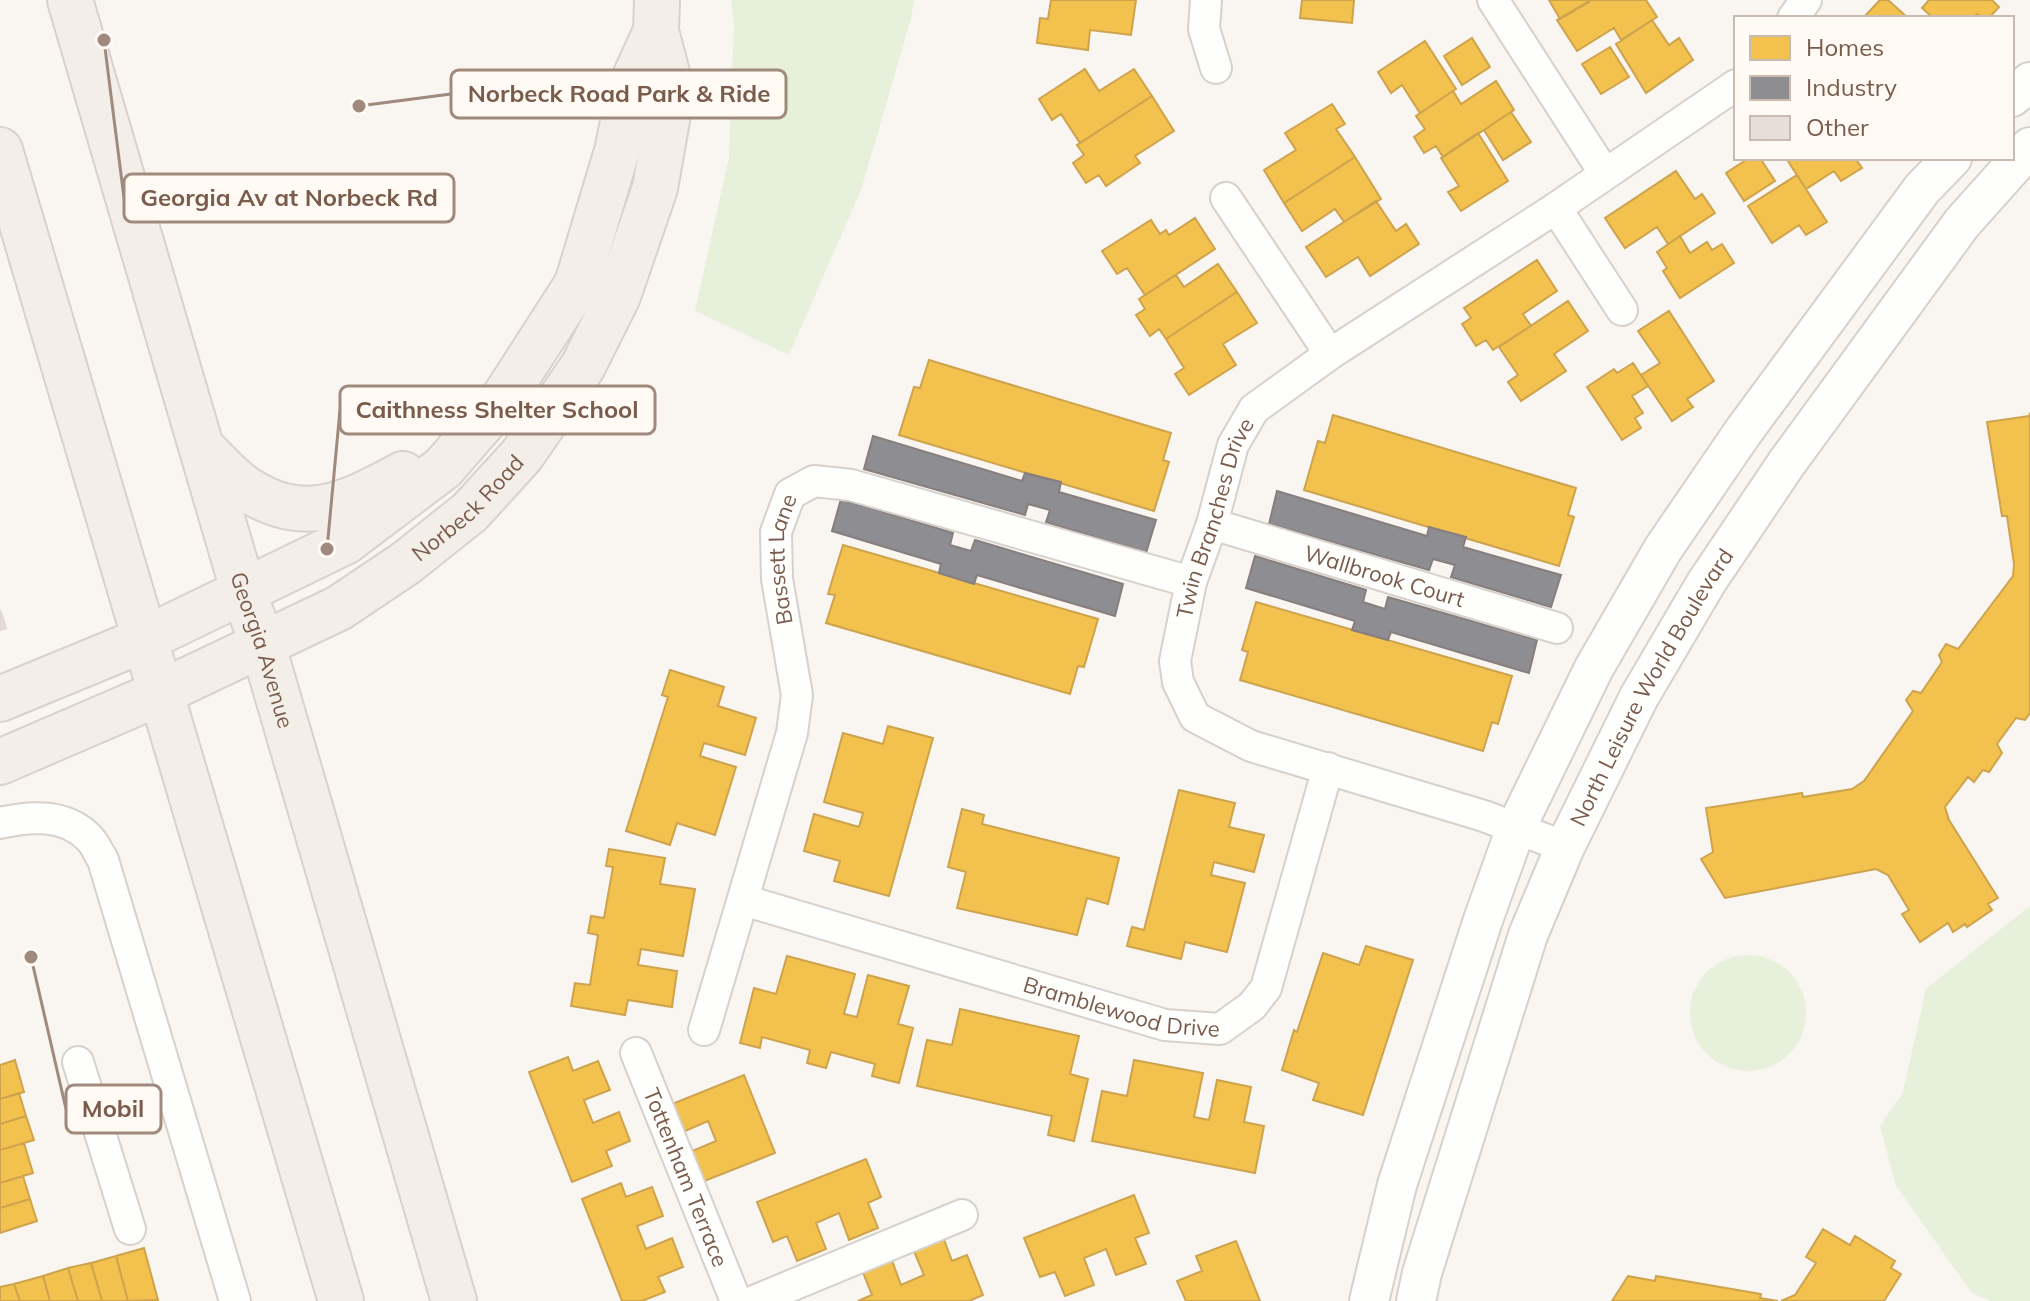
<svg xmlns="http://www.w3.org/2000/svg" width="2030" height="1301" font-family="Mulish,sans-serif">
<rect width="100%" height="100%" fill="#f9f5f0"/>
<path fill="#e7f0db" d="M731,0H914L911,19L861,190L789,355L695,311L729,157L734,23Z
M2030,906V1301H1991L1972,1293L1896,1186L1880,1126L1903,1092L1926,989Z
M1690 1013a58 58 0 1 1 116 0a58 58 0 1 1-116 0Z"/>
<path fill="#f2c14e" stroke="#cea34e" stroke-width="2" d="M1051,0H1136L1131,35L1090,30L1088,50L1037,43L1040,18L1048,19Z
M1302,0H1354L1352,23L1300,18Z
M1549,0H1588L1589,2L1560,19Z
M1591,0H1646L1657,17L1621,40L1614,28L1577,51L1557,20Z
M1880,0H1888L1908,18H1863Z
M1929,0H1992L1999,7L1989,18H1982L1977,14L1973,18H1933L1922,8Z
M1652,20L1669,45L1679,38L1693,60L1646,93L1616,44Z
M1472,38L1490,67L1462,85L1444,56Z
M1425,41L1456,89L1420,113L1402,85L1391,93L1378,72Z
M1610,47L1629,77L1601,94L1582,64Z
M1085,69L1099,91L1134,69L1152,96L1080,143L1061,114L1052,120L1039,99Z
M1496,81L1514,110L1443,157L1436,146L1424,153L1414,137L1425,129L1416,116L1453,91L1461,104Z
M1152,96L1174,131L1135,156L1140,163L1106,186L1099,175L1086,183L1073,163L1084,155L1077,145Z
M1332,104L1345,124L1336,129L1355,157L1284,203L1264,170L1296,150L1285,133Z
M1511,112L1531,142L1503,160L1484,130Z
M1478,133L1508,181L1461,211L1448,192L1459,186L1441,158Z
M1355,157L1381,199L1344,222L1335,209L1302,231L1284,203Z
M1749,158H1760L1775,181L1744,201L1726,173Z
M1786,158H1855L1862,168L1841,181L1834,171L1806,189Z
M1676,171L1695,199L1702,194L1715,213L1668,244L1657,227L1625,248L1605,218Z
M1797,175L1827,222L1806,235L1799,225L1772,243L1748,206Z
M1376,201L1396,231L1406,224L1419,244L1370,276L1358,257L1326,277L1306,247Z
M1195,218L1215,249L1145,295L1127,268L1117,274L1102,251L1151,220L1160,234L1166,230L1169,235Z
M1680,236L1690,253L1707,242L1712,250L1722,244L1734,263L1680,298L1663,271L1667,268L1657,252Z
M1537,260L1557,291L1523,314L1531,326L1493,350L1486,340L1476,346L1462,324L1471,318L1464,308Z
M1218,264L1237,292L1166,339L1159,329L1150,336L1136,315L1145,309L1139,299L1176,275L1184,287Z
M1237,292L1257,323L1223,344L1236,365L1189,395L1175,374L1184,368L1166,339Z
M1568,301L1588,331L1554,354L1566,371L1521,401L1508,382L1518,375L1499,347Z
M1669,311L1714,381L1687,399L1693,407L1672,421L1641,375L1660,363L1638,331Z
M929,360L1171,433L1163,460L1169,462L1154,511L899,435L914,387L920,388Z
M1633,363L1648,386L1632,396L1643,413L1635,418L1641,428L1622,440L1587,387L1614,369L1617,373Z
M2030,413V713L2025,720L2016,718L1997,744L2002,753L1989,772L1983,770L1974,782L1968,777L1945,807L1949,820L1998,898L1988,904L1992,910L1967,927L1965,924L1953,932L1948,923L1920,942L1902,914L1909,910L1888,875L1876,869L1725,898L1701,859L1713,852L1706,808L1802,793L1803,797L1852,789L1864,781L1913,711L1906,700L1913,691L1921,693L1942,662L1939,655L1946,644L1958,649L2013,576L2014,564L2007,516H2002L1987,422L2029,416Z
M1333,415L1576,488L1568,515L1574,517L1559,566L1304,490L1318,441L1325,443Z
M843,545L1098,619L1084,667L1078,666L1070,694L826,623L835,595L828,594Z
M1256,602L1512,676L1498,724L1492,722L1483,751L1240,680L1248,652L1242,650Z
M670,670L724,687L718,706L756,718L745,755L704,743L700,756L736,767L715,835L677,823L670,845L626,831L668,697L662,695Z
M888,726L933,738L889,896L834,881L840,861L804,851L814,814L859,827L863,813L824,802L843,733L883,744Z
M1179,790L1235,803L1229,827L1264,835L1254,872L1214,862L1211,875L1245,883L1227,952L1185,942L1181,959L1127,946L1132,927L1144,930Z
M962,809L984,815L982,824L1119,858L1108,904L1087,898L1077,935L957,908L966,872L948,867Z
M609,849L665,858L660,884L695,889L683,956L641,949L638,965L677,971L672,1007L628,1000L625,1015L571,1006L575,983L590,985L598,935L588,933L591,916L604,918L613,867L606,866Z
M1366,946L1413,960L1363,1115L1313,1100L1319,1083L1282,1070L1294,1030L1297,1032L1323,953L1359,965Z
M787,956L855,974L844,1014L857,1017L868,975L909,986L898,1024L913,1028L899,1083L872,1076L875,1064L831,1052L826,1068L807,1063L810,1050L762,1037L760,1048L740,1043L754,988L776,994Z
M960,1009L1079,1036L1070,1074L1088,1079L1074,1141L1048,1135L1052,1116L917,1086L927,1040L952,1045Z
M568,1057L573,1071L598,1061L610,1090L584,1100L593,1123L619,1112L630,1141L606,1151L612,1166L572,1182L529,1072Z
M15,1060L24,1092L0,1099V1065Z
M1134,1060L1203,1073L1194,1117L1209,1120L1217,1080L1251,1087L1244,1122L1264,1126L1255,1173L1092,1141L1102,1091L1127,1096Z
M744,1075L775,1153L702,1182L690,1152L716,1141L708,1121L683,1132L672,1104Z
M19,1093L26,1116L0,1124V1099Z
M26,1116L34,1140L0,1150V1124Z
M24,1143L33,1173L0,1183V1150Z
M866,1159L881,1197L868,1203L878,1228L849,1240L839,1213L816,1223L826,1249L797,1261L787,1236L773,1242L757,1202Z
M23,1176L30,1199L0,1208V1183Z
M621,1183L626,1197L652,1187L663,1216L637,1226L646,1249L672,1238L683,1267L658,1277L665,1292L642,1301H622L582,1199Z
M1134,1195L1149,1233L1135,1238L1146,1264L1116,1275L1106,1249L1084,1258L1094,1285L1065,1296L1055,1272L1040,1277L1024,1238Z
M30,1199L37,1221L0,1233V1208Z
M1823,1229L1850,1245L1855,1236L1895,1261L1891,1268L1901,1274L1884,1301H1781L1795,1295L1816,1263L1806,1257Z
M943,1237L952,1261L967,1255L983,1295L969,1301H858L872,1295L862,1270L891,1258L901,1285L924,1275L913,1249Z
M1236,1241L1260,1301H1186L1177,1281L1202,1271L1196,1256Z
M144,1248L158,1300L128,1301L116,1256Z
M116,1256L128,1301H102L91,1263Z
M91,1263L102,1301H78L68,1268Z
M68,1268L78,1301H50L43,1276Z
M43,1276L50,1301H20L14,1284Z
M1628,1276L1655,1281L1656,1276L1761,1294L1760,1298L1778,1301H1612Z
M14,1284L20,1301H0V1287Z"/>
<path fill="#8d8d92" stroke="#877e7d" stroke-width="2" d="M873,436L1022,481L1025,473L1061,482L1059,492L1156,520L1146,553L1046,522L1050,510L1028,504L1025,515L864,469Z
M1277,491L1427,536L1429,527L1466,537L1463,547L1561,575L1551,607L1451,577L1455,565L1433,559L1429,570L1269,524Z
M841,499L953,533L950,545L971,551L975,540L1123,584L1115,616L977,575L974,584L939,573L941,564L832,531Z
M1255,556L1366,590L1363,602L1385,609L1388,597L1537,640L1529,673L1391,632L1388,640L1352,630L1355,621L1246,588Z"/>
<path fill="#e6ded7" stroke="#e2d8d2" stroke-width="2" d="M0,610L6,628L0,630Z"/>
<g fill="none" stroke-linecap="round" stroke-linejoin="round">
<defs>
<g id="minor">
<path d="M1206,0L1204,29L1216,68"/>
<path d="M1493,0L1605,174"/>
<path d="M1793,18L1806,0"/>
<path d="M1226,198L1330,354"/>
<path d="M1556,208L1622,310"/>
<path id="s1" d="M1212,524L1557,628"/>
<path d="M0,823C30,816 66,813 90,839C95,844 99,854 103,860L235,1301"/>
<path id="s2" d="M1565,847L1484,816L1251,746L1195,717L1178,682L1175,661L1191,582L1212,524L1233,445L1254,409L1330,354L1556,208L1736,85"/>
<path id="s3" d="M743,900L1165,1025L1220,1029L1252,1006L1266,988L1328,768"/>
<path id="s4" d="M704,1030L792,733L797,695L777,579L776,532L790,494L814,481L851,485L1191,582"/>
<path id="s5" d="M636,1053L736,1301"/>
<path d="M78,1062L130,1229"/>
<path d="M754,1301L962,1215"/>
</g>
<g id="tertiary">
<path d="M2012,97L2030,82"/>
<path d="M1369,1301L1397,1185L1483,920L1516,828L1594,668L1663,549L1743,432L1922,189L1952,158"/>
<path id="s6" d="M1416,1301L1422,1273L1528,935L1565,847L1639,697L1706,583L1786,464L1962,223L2030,147"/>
</g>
<g id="primary">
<path id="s7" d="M70,0L244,593L263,646L454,1301"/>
<path d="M0,150L341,1301"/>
<path d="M203,449C217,462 230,478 245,488C305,528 348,503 403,474"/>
<path d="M0,699L143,640L345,542L443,468L503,399L577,284L617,151L630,88L656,31"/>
<path id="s8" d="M0,762L160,693L339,608L406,563L470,512L522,455L583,366L618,296L655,188L672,92L656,31L657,0"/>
</g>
</defs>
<use href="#minor" stroke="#d7d1cb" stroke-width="34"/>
<use href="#tertiary" stroke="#d7d1cb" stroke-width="42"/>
<use href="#primary" stroke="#dad1cc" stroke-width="48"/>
<use href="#minor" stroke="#fefefd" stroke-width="30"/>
<use href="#tertiary" stroke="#fefefd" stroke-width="38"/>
<use href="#primary" stroke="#f3eee8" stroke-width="44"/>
</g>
<g text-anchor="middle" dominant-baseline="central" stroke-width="8" stroke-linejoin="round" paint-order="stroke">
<g font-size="22" fill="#7a5c4d" stroke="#fffaf3">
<text stroke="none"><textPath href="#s8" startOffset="536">Norbeck Road</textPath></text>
<text stroke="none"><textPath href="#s2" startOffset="602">Twin Branches Drive</textPath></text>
<text stroke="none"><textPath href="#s4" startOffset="486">Bassett Lane</textPath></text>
<text stroke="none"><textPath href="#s1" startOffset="180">Wallbrook Court</textPath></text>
<text stroke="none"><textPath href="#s7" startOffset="678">Georgia Avenue</textPath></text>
<text stroke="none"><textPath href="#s6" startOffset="660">North Leisure World Boulevard</textPath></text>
<text stroke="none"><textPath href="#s3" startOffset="394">Bramblewood Drive</textPath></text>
<text stroke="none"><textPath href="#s5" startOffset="134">Tottenham Terrace</textPath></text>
</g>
</g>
<path fill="none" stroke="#9f8a7d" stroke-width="3" d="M359 106L451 94M104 40L124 198M327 549L340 410M31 957L66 1109"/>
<g fill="#9f8a7d" stroke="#fffaf3" stroke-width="3">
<circle cx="359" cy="106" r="8"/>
<circle cx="104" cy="40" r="8"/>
<circle cx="327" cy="549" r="8"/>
<circle cx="31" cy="957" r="8"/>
</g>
<g fill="#fffaf3" stroke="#9f8a7d" stroke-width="3">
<rect x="451" y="70" width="335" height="48" rx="8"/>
<rect x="124" y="174" width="330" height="48" rx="8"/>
<rect x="340" y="386" width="315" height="48" rx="8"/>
<rect x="66" y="1085" width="95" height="48" rx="8"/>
</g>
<g font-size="24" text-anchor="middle" font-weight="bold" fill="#7a5c4d">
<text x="619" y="102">Norbeck Road Park &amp; Ride</text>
<text x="289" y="206">Georgia Av at Norbeck Rd</text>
<text x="497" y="418">Caithness Shelter School</text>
<text x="113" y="1117">Mobil</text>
</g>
<rect x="1734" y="16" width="280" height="144" fill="#fffaf3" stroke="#cabbb1" stroke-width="2"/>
<rect x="1750" y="36" width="40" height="24" fill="#f2c14e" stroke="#cabbb1" stroke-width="2"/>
<text x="1806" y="56" font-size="24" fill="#7a5c4d">Homes</text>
<rect x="1750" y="76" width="40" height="24" fill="#8d8d92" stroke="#cabbb1" stroke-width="2"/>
<text x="1806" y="96" font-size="24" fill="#7a5c4d">Industry</text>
<rect x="1750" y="116" width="40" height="24" fill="#e6ded7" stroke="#cabbb1" stroke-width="2"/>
<text x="1806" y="136" font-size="24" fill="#7a5c4d">Other</text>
</svg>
